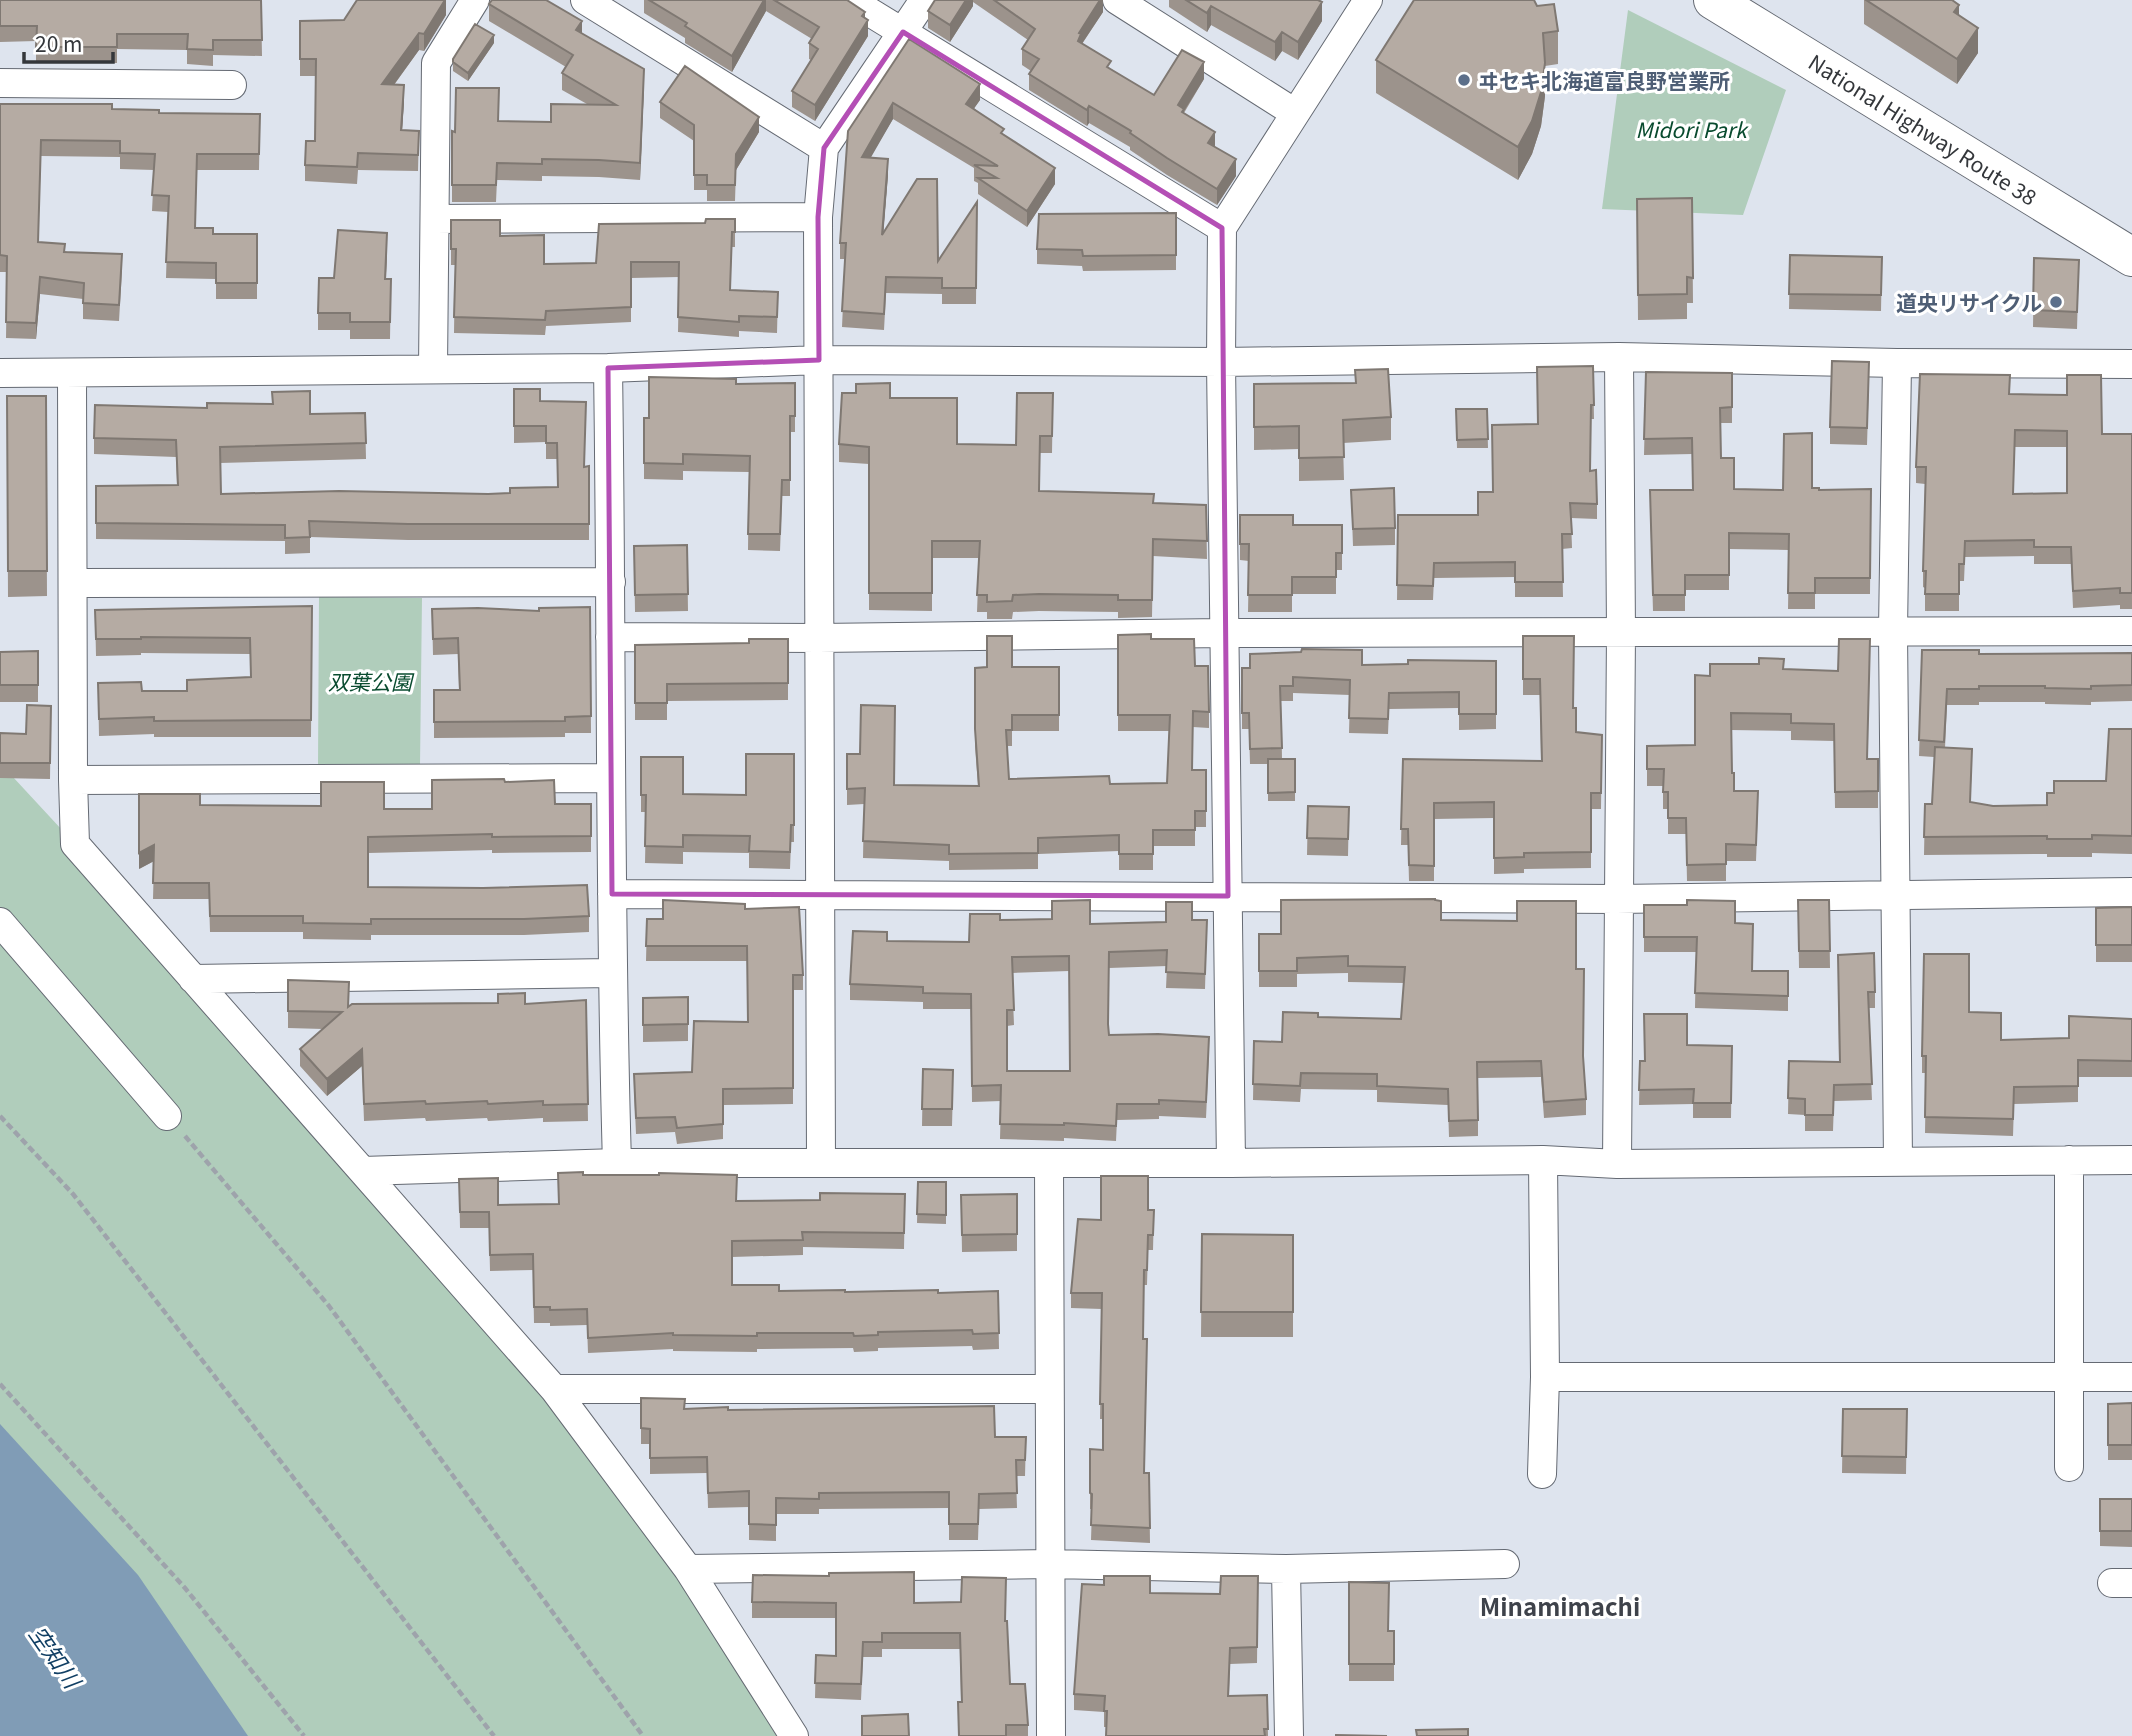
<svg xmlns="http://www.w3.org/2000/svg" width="2132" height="1736" font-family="Georgia,'Noto Sans JP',serif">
<rect width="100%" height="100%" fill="#dee4ee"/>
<path fill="#b0cdbb" d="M1628,10L1786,90L1743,215L1602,209Z
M319,597L422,598L420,766L318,765Z
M0,763L75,844L554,1389L794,1736H219L0,1455Z"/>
<path fill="#809cb6" d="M0,1424L138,1575L248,1736H0Z"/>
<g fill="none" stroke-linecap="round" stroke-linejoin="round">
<defs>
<path id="minor" d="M585,0L824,148
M850,0L1222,228
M1117,0L1295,113
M0,83L232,85
M435,219L818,217
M1897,363L1893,631L1898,1161
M608,368C612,633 609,898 617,1163
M433,369L436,63L475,0
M0,373L608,368L819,360L1221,362L1619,357L1897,363L2132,364
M72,373L73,780L75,844L554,1389L688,1569L794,1736
M73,583L611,582
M610,637L819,638L1224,633L2132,631
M73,780L610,778
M612,894L1617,899L2132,892
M0,922L167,1116
M193,979L611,973
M2069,1160V1467
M821,1163L818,217L824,148L924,0
M1049,1163L1051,1736
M1231,1163L1221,362L1222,228L1368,0
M1617,1164L1621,632L1619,357
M363,1171L617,1163H1231L1543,1160L1617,1164L2132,1160
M1545,1377H2132
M554,1389H1048
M1542,1474L1545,1377L1543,1160
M688,1569L1051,1564L1286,1569L1505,1564
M1286,1569L1289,1736
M2112,1583H2132"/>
<path id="highway" d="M1713,0L2132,257"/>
</defs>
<use href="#minor" stroke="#656a73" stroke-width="30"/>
<use href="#highway" stroke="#656a73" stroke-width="40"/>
<path stroke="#9ea3ab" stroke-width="4.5" stroke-dasharray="7 3.5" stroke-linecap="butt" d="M0,1116L73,1194L494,1736
M185,1136L329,1306L643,1736
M0,1384L185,1588L304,1736"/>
<use href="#minor" stroke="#fff" stroke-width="28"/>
<use href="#highway" stroke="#fff" stroke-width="38"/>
</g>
<path fill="#9c938c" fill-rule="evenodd" d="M0,0H261L262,56L213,55V66L187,64V50L117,49V63H36V41L0,42Z
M357,0H446V15L424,51L419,50L394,85L404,102L402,130L419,131L418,171L358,170L357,184L305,181V165L315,141L316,76H300V21L344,20Z
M644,0H847L865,17L868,36L815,121L792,107V91L811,60L809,59V43L812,39L766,11L732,72L685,43V38L644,13Z
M935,0H1103V12L1082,44L1111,69L1154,95L1204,79L1184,113L1215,147L1236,176L1217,205L1167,175L1130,150V147L1089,123L1087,126L1029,90V74L1031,71L1022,65V49L1028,40L973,2V6L950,42L928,28V11Z
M1169,0H1318L1322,21L1298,60L1282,51L1275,61L1211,25L1207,32L1169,7Z
M1864,0H1952L1978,53L1957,84L1864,24Z
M489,4L582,33L644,86L640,180L599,177L542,176V181L497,180L496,202H452V131L455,132L499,121L551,122L587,104L562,90V73L566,67L489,21Z
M1537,6L1558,31V64L1545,66V96L1541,126L1532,154L1518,180L1376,93V60Z
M909,39L980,100L974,108L1004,135L1055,184L1027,227L978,194V183L974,181V168L893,119L870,157L888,175L883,233L938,261L977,202L976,304H942V294L886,293L884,330L842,327L845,259H840V243Z
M494,43L468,81L453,71V59Z
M660,102L759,132L736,170L735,201H707V190H694V141L660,118Z
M0,104L112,109L159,113L260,114L259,170H197L195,228L213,234H257V299H216V279L166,278L168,212L152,211L154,170L120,169V157L41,156L38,242L122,270L119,321L83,319V299L40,294L36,339L6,338L7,272H0Z
M1692,198L1693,303H1687V319L1638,320L1637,199Z
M1176,213V270L1083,271L1082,266L1037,264V249Z
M735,219V247H732L730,290L778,292L777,333L739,331V337L678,332L679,277L631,278V322L546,326L545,335L454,333L455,265H451V220L500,236L544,264L596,263L705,223Z
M387,250L386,279H391L390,339H350V330H318V313L334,278Z
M1790,255L1882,257L1881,311L1789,309Z
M2034,258L2079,260L2077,329L2033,327Z
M1593,366L1594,419H1591L1590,471L1597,504V519L1571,518L1572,548L1562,549L1563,597H1515V577L1434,578L1433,600H1397L1398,515H1478L1538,424Z
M1355,370L1391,417V440L1343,443L1344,480L1299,481V449L1254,450V384L1355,383Z
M1646,372L1732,373V423H1721V458L1734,489L1783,490L1812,488L1819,490L1871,489L1870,594H1815V609H1788L1789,550L1729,549V590H1685V611H1653L1650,506L1692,490V454L1644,455Z
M1869,379L1867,445L1830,444V427Z
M795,383V432H790V496H782L780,551L748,550L749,472L683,471V480L644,479V418H649L736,384Z
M514,389L540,401L584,467L589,466V540H408L310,537V553L285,554V541L96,539V486L177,485L176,457L94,454V438L310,414L365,413L366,459L220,463L221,494H488L510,493L557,487V459H546V442L514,443Z
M1053,393L1052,453H1040L1039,491L1153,503L1206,505L1207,559L1153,556L1152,617L1118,618V612L1039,611L1013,612L1012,619H987V612H977L979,558H932V611L869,610V464L839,462V444L890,398L957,444L1016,445Z
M2010,394L2102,434H2132V609H2120V605L2073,608L2071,564H2034V556L1965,557L1964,581H1959V611H1925V588L1923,587V571L1925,484L1916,483V467ZM2015,447H2067V493L2013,494Z
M7,396H46L47,596L8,597Z
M1456,409H1487L1488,448H1457Z
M1351,490L1395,528V545L1353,546Z
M1240,515L1293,525H1342V570H1336V594H1292V612H1248L1249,561L1240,560Z
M687,545L688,611L635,612L634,546Z
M312,606L311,737H154V734L99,736L98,683L142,691H187L250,677V654L141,653V655L96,656L95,610Z
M590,607L591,733H565V737L434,738V690H459L458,654L433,655L432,609L539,611Z
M1118,635L1151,639L1195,666L1209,712V728L1193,727V770H1206V827H1195V846H1153V870H1119V851L1038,854V869L949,870V861L863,858L864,804L847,805V754L894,785L978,786L975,746V668L1059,667V731H1012V746H1007L1009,779L1110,784L1167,783L1169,731H1118Z
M1523,636L1573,708L1576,732L1602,735L1601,809H1591V868L1524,869V873L1494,874V818L1434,819V881H1409L1408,845H1401L1403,759L1541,761L1540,695H1523Z
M788,639V700L667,701V720H635V645L749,643Z
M1922,650L1979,654L2132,653V701L2091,702V705L2045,704V702H1979V705H1947L1945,748L1972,767L1970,802L1993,806L2047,805L2054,793L2106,781L2132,729V854L2092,853V857H2047V854L1924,855L1925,804H1932L1934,757L1919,756Z
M38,651V702H0V652Z
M1496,661V729L1459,730V708L1389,709L1388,734L1349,733L1350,695L1293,693V701H1281L1282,759H1295V801H1268V764H1250L1249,729H1242V668Z
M1784,669L1867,759H1878V808H1835L1834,741L1791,740V731L1731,730L1732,773L1734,791L1758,808L1756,861H1726V881H1687L1686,834H1668V809H1663V786H1647V746L1695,745L1710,676Z
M51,706L50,779L0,778V733L26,734Z
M641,757L683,794L794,825V842H791L790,869L749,868V853L683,852V864L645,863L646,812H641Z
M505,782L555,804H591V852L492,853V850L368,853V887L589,916V932L524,935H371V940L303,939V932H210L209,899H153L154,861L139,869L200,805L384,809H432Z
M1308,806L1349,807L1348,856L1307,855Z
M1798,900H1829L1830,968H1799Z
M1644,905L1735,923L1752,971H1788V1011L1695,1008L1696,952H1644Z
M2132,907V962H2096V908Z
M745,909L803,975V990H793V1104L723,1105V1139L677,1144L675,1132L636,1134L634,1089L692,1072L748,1022L747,961H646L647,919H663Z
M1000,920L1090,924L1166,922L1192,920H1207L1205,989L1166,988L1167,966L1109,968L1108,1026L1109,1035L1209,1053L1206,1118L1159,1116V1119L1117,1120L1116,1141L1064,1138V1141L1000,1139L1001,1101L972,1102L971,1009H923V1002L850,1000V984L887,941L969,942ZM1069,971L1070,1071H1007V1026L1014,1025L1012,973Z
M1441,920L1576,969L1586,1099V1115L1544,1118L1541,1077L1478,1078V1136L1449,1137L1448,1105L1377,1102V1090L1301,1089L1300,1102L1253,1100L1254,1041L1282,1042L1318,1017L1401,1019L1404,983L1348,982V973L1297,974V987H1259V934H1281Z
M1838,955L1875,992V1008H1868L1872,1100L1834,1101L1833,1131H1805V1115L1788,1114L1789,1061L1839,1062Z
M288,980L348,1007L525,1004L586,1000L588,1121L543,1122V1118L488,1121L487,1118L426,1121L425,1118L364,1121L362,1066L327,1096L300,1066V1049L323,1029L288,1028Z
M688,997V1041L643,1042V998Z
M1969,1012L2001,1040L2069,1038L2132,1019V1077H2078V1102L2014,1104L2013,1136L1925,1133L1926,1073H1922V1056Z
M1687,1045L1732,1046L1731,1118H1693V1104L1639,1105L1640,1061H1645Z
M923,1069L953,1087L952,1126H922Z
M558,1173L583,1175L736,1201L820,1200L905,1194L904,1249L803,1247V1255L732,1257V1285L779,1291L845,1292L938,1293L998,1291L999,1349L973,1350L972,1346L878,1348V1351L854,1352L853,1348L757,1349V1352L673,1351V1349L588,1353L587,1325L550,1326V1323H534L533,1270L490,1271L489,1228H460L459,1179L498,1205L558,1204Z
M918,1182H946V1224L917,1223Z
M1017,1194V1251L962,1252L961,1195Z
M1148,1210H1154L1153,1250H1148L1147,1285H1144L1143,1339L1144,1473H1149L1150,1543L1091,1540L1092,1509H1090V1449L1103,1450V1419H1100L1102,1309L1071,1308V1293L1101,1220Z
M1202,1234L1293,1235V1337H1201Z
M641,1398L685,1409L728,1410L995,1437H1026L1025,1476H1016L1017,1508L979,1509L978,1540H949V1508L819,1509V1514H776V1541L749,1540V1507L708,1508L707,1473L650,1474V1444H641Z
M2132,1403V1460H2108V1404Z
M1843,1409H1907L1906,1474L1842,1473Z
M2100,1499H2132V1547L2100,1546Z
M1258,1576L1257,1663L1230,1664L1229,1696L1267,1695L1268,1736H1106L1107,1727H1104V1712L1074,1710V1694L1150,1593L1220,1594Z
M1349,1582L1388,1631H1394V1681H1349Z
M752,1602L914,1603L1005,1621L1010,1684L1028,1725V1736H958L961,1702L960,1649H882V1657H863L861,1700L815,1698L816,1655L836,1656V1618H752Z"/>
<path fill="#7f7872" d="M440,0H446V15L424,51V34Z
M764,0H766V11L732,72V56Z
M966,0H973V6L950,42V25Z
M1100,0H1103V12L1081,45L1078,57L1079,33Z
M1322,2V21L1298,60V42Z
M1959,5V30L1954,12Z
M1211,6V25L1207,32V13Z
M865,12V26L868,20V36L815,121V105Z
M582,21V38L576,30Z
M1978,28V53L1957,84V59Z
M1282,32V51L1275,61V42Z
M419,33V50L382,101V84Z
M494,35V43L468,81V73Z
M1204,62V79L1184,111V125L1178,105Z
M1545,63V96L1541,126L1532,154L1518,180V147Z
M644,69V86L640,180V163Z
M980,84V100L966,120V104Z
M404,85V102L401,147V130Z
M893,103V119L862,173V157Z
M1089,106V123L1087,126V110Z
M759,117V132L736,170V154Z
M1215,132V148L1208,143Z
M888,159V175L882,251V235Z
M1236,159V176L1217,205V189Z
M1055,168V184L1027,227V211Z
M387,233V250L385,296V279Z
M40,277V294L36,339V323Z
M154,845V861L139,869V853Z
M362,1049V1066L327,1096V1079Z"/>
<path fill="#b5aba3" stroke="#7f7872" stroke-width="2" fill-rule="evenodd" d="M0,0H261L262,40H213V50L187,49L188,34H117V47H36L37,26H0Z
M357,0H445L424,34L419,33L382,84L404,85L401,130L419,131L418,155L358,153L357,167L305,165L306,141H315L316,59H300V21L344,20Z
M492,0H546L582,21L576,30L644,69L640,163L599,160L542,159V164L497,163L496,185H452V131L455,132L456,88H499L498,121L551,122V104L616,105L562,73L573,55L489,4Z
M649,0H764L732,56L685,26L687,23Z
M774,0H847L865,12L862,16L868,20L815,105L792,91L818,49L809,43L819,27Z
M935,0H966L950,25L928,11Z
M994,0H1100L1079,33L1081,34L1078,41L1111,61L1107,67L1154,95L1182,50L1204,62L1178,105L1184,109L1182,112L1215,132L1208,143L1236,159L1217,189L1167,158L1130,133L1131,131L1089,106L1087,110L1029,74L1039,59L1022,49L1035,29Z
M1186,0H1318L1322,2L1298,42L1282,32L1275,42L1211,6L1207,13Z
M1414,0H1534L1537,6L1554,4L1558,31L1543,33L1545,63L1541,92L1532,121L1518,147L1376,60Z
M1866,0H1952L1959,5L1954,12L1978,28L1957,59Z
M475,24L494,35L468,73L453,62V59Z
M909,39L980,84L966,104L1004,129L1001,133L1055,168L1027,211L978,178H997L974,165L998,166L893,103L862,157L888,159L882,235L917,179H937L938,261L977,202L976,288H942V278L886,277L884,314L842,311L846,243H840L848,131Z
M685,66L759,117L736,154L735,185H707V175H694V125L660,102Z
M0,104H112V109L159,110V113L260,114L259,154H197L195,228H213V234H257V283H216V263L166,262L169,196L152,195L155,154L120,153V141L41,140L38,242L65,244L64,252L122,254L119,305L83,303L84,283L40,277L36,323L6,322L7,256L0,255Z
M1692,198L1693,278L1687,277V294L1638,295L1637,199Z
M1176,213V255L1083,256L1082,250L1037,249L1039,214Z
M706,219H735V232H732L730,290L778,292L777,317L739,316V322L678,317L679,262H631V307L546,311L545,320L454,317L456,249H451V220H500V236L544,235V264L596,263L599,224L705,223Z
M338,230L387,233L385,279H391L390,322H350V313H318L319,278H334Z
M1790,255L1882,257L1881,295L1789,294Z
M2034,258L2079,260L2077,312L2033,310Z
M1832,361L1869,362L1867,428L1830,427Z
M1593,366L1594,405H1591L1590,471L1596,470L1597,504L1570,503L1572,534H1562L1563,582H1515V562L1434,563L1433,586L1397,585L1398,515H1478V492H1493L1492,425L1538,424L1537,367Z
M1388,369L1391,417L1343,420L1344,457L1299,458V426L1254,427V384L1356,383L1355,370Z
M1646,372L1732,373V407L1720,408L1721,458H1734V489L1783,490L1784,434L1812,433V488H1819V490L1871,489L1870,578H1815V593H1788L1789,534L1729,533V575H1685V595H1653L1650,490H1693L1692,438L1644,439Z
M1920,374L2010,375L2009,394L2067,395V375H2101L2102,434H2132V593H2120V588L2073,591L2071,547H2034V540L1965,541L1964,564H1959V594H1925L1926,571H1923L1926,467H1916ZM2015,430L2067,431V493L2013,494Z
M649,377L736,379V384L795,383V416H790V480H782L780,534H748L750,456L683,454V464L644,463V418H649Z
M890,383V398H957V444L1016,445L1017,393H1053L1052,436H1040L1039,491L1154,494L1153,503L1206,505L1207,541L1153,539L1152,600H1118V595L1039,594L1013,595L1012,601L987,602V595H977L980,541H932V593H869V447L839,444L842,393H856V384Z
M514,389H540V401L586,402L584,467L589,466V524H408L309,521L310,537L285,538V525L96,523V486L178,485L176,440L94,438L95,405L207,408V403L273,404L272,392L310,391V414L365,413L366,443L220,447L221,494L339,491L488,494L510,493V488L558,487L557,443H546V426H514Z
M7,396H46L47,571H8Z
M1456,409H1487L1488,439L1457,440Z
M1394,488L1395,528L1353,529L1351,490Z
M1240,515H1293V525H1342V553H1336V577H1292V595H1248L1249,544H1240Z
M687,545L688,594L635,595L634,546Z
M312,606L311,720L154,721V717L99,719L98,683L141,682L142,691H187V680L251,677L250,638L141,637V639H96L95,610Z
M590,607L591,716L565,717V721L434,722V690H460L458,638L433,639L432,609L478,608L539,611V608Z
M1151,634V639H1194L1195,666H1208L1209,712L1193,711L1192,770H1206V811H1195V830H1153V854H1119V835L1038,838V853L949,854V845L863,841L865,788L847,789V754H860L861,705L895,706L894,785L979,786L975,729V668L987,667V636H1012V667H1059V715H1012V730H1006L1009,779L1109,776L1110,784L1167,783L1170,715H1118V635Z
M1523,636H1574L1573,708H1576V732L1602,735L1601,793H1591V852L1524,853V857L1494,858V802L1434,803V866L1409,865L1408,829H1401L1403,759L1542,761L1540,679H1523Z
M749,639H788V683L667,684V703H635V645L749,643Z
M1839,639H1870L1867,759H1878V791L1835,792L1834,724L1791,723V714L1731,713L1732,773H1734V791H1758L1756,845L1726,844V864L1687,865L1686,818H1668V792H1663L1664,769H1647V746L1695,745V675L1710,676V664H1759V658L1784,659L1783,669L1838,671Z
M1302,649L1362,650V665L1408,664V660L1496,661V714H1459V692L1389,693L1388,719L1349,718L1350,680L1293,677V686H1280L1282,748L1250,749L1249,713H1242V668H1250V654L1301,652Z
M1922,650H1979V654L2132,653V685L2091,686V689L2045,688V686H1979V689H1947L1944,742L1919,740Z
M38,651V685H0V652Z
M27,705L51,706L50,763H0V733L26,734Z
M2109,729H2132V836L2092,835V839H2047V836L1924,837L1925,804H1932L1935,747L1972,749L1970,802L1993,806L2047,805V793H2054V781H2106Z
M746,754H794V825H791L790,852L749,851L750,836L683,835V847L645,846L646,795H641V757H683V794L746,795Z
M1268,759H1295V792L1268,793Z
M504,779L505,782L554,780L555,804H591V836L492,837V834L368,837V887L483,888L587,885L589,916L524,919H371V924L303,923V916H210L209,883H153L154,845L139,853V794H200V805L321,806V782H384V809H432V780Z
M1308,806L1349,807L1348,839L1307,838Z
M1435,899V900L1441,901V920L1517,921V901H1576V969H1584L1583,1056L1586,1099L1544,1102L1541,1061L1477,1062L1478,1120L1449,1121L1448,1089L1377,1086V1074L1301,1073L1300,1086L1253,1084L1254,1041L1282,1042L1283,1012L1318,1013V1017L1401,1019L1405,967L1348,966V956L1297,958V971H1259V934H1281V900Z
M663,900L745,904V909L799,907L803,975H793V1088L723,1089V1124L677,1128L675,1117L636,1118L634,1074L692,1072L694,1021L748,1022L747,946H646L647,919H663Z
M1090,900V924L1166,922V902H1192V920H1207L1205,974L1166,972L1167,950L1109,952L1108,1024L1109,1035L1158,1034L1209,1037L1206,1102L1159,1100V1104H1117L1116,1126L1064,1123V1125L1000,1124L1001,1085L972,1086L971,994L923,993V987L850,984L853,931L887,932V941L969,942L970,914H1000V920L1052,919V901ZM1069,956L1070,1071H1007V1010H1014L1012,957Z
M1687,900L1735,901V923L1753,924L1752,971H1788V996L1695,993L1697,937H1644V905H1687Z
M1798,900H1829L1830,951H1799Z
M2132,907V945H2096V908Z
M1874,953L1875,992H1868L1872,1084L1834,1085L1833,1115H1805V1099L1788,1098L1789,1061L1840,1062L1838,955Z
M1924,954H1969V1012L2001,1013V1040L2069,1038V1016L2132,1019V1061L2078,1060V1086L2014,1087L2013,1119L1925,1117L1926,1056H1922Z
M288,980L349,982L348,1007L352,1004L498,1003V994L525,993V1004L586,1000L588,1104L543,1105V1101L488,1104L487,1101L426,1104L425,1101L364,1104L362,1049L327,1079L300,1049L342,1012L288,1011Z
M688,997V1024L643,1025V998Z
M1644,1014H1687V1045L1732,1046L1731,1103H1693L1694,1089L1639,1090L1640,1061H1645Z
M923,1069L953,1070L952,1109H922Z
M583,1172V1175H659V1173L737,1175L736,1201L820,1200V1193L905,1194L904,1233L802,1232L803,1240L732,1241V1285H779V1291L845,1290V1292L938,1290V1293L998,1291L999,1333L973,1334L972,1330L878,1332V1335L854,1336L853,1333H757V1336L673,1335V1333L588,1338L587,1309L550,1310V1307H534L533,1254L490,1255L489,1212H460L459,1179L498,1178V1205L559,1204L558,1173Z
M1101,1176H1148V1210H1154L1153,1235H1148L1147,1270H1144L1143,1339H1147L1144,1473H1149L1150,1528L1091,1525L1092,1494L1090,1493V1449L1103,1450V1404H1100L1102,1293H1071L1078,1219L1101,1220Z
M918,1182H946V1215L917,1214Z
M1017,1194V1234L962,1235L961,1195Z
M1202,1234L1293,1235V1312H1201Z
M641,1398L685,1399L684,1409L728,1407V1410L994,1406L995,1437H1026L1025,1460H1016L1017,1493L979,1494L978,1524H949V1492L819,1493V1499L776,1498V1525L749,1524V1491L708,1493L707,1457L650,1458V1429L641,1428Z
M2132,1403V1445H2108V1404Z
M1843,1409H1907L1906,1457L1842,1456Z
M2100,1499H2132V1531H2100Z
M914,1572V1603L961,1602L962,1577L1006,1578L1005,1621H1007L1010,1684H1025L1028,1725H1006V1736H959L958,1702H962L960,1633H882V1642H863L861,1684L815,1683L816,1655L836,1656V1603L752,1602L753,1575L829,1576V1573Z
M1104,1576H1150V1593L1220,1594L1221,1576H1258L1257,1647L1230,1648L1228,1696L1267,1695L1268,1729H1264L1265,1736H1106L1107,1711H1104L1105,1696L1074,1694L1082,1584L1104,1585Z
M1349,1582L1389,1583L1388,1631H1394V1664H1349Z
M908,1714L909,1736H862V1716Z
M1468,1729V1736H1417L1416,1730Z
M1336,1735L1387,1736H1336Z"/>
<path fill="none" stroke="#b44fb5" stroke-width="5" stroke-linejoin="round" d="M903,32L1222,228L1228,896L612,894L608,368L819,360L818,217L824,148Z"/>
<g fill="#5c6f8a" stroke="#fff" stroke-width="2.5">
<circle cx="1464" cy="80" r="7"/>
<circle cx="2056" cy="302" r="7"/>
</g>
<g text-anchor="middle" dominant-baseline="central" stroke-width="6" stroke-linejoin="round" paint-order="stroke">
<g font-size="21" font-weight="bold" fill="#4e5e75" stroke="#fff" text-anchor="start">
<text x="1478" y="80">ヰセキ北海道富良野営業所</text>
<text x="2042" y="302" text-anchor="end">道央リサイクル</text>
</g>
<g font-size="21" font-style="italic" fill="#094b2f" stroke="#fff">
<text x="1691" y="129">Midori Park</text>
<text x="370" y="681">双葉公園</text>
</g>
<g font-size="21" fill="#34373b" stroke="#fff">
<text transform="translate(1923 129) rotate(32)">National Highway Route 38</text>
</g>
<g font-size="23" font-style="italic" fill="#113f64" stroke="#fff">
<text transform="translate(56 1656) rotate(55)">空知川</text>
</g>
<g font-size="24" font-weight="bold" fill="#3e424a" stroke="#fff">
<text x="1560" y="1605">Minamimachi</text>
</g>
</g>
<path d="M24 52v10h89v-10" fill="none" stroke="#34373b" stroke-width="3.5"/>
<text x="35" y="52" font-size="21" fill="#34373b" stroke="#ffffff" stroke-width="5" paint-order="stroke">20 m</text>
</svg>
